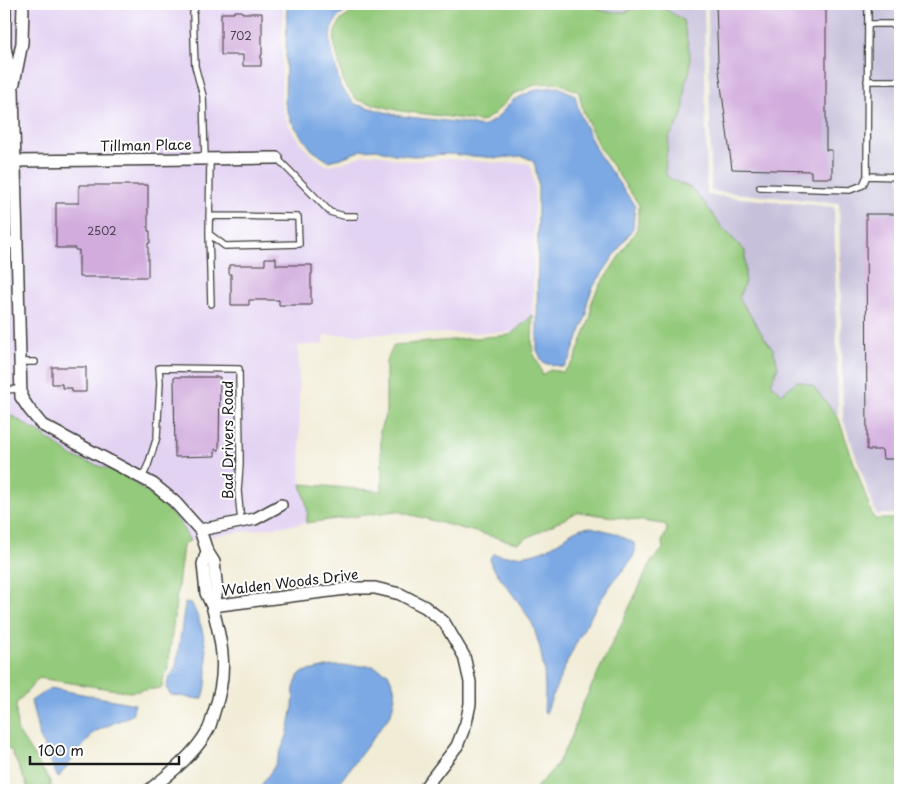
<svg xmlns="http://www.w3.org/2000/svg" width="904" height="794" font-family="'Playpen Sans',sans-serif">
<rect width="100%" height="100%" fill="#fff"/>
<filter id="ink" filterUnits="userSpaceOnUse"><feTurbulence type="fractalNoise" baseFrequency=".02" numOctaves="2"/><feDisplacementMap in="SourceGraphic" scale="10" xChannelSelector="R" yChannelSelector="G"/><feConvolveMatrix kernelMatrix="1 2 1 2 8 2 1 2 1" color-interpolation-filters="sRGB"/></filter>
<filter id="wash" filterUnits="userSpaceOnUse"><feTurbulence type="fractalNoise" baseFrequency=".0096" numOctaves="4" result="noise"/><feDisplacementMap in="SourceGraphic" scale="20" xChannelSelector="R" yChannelSelector="G"/><feGaussianBlur stdDeviation="1.12" result="paint"/><feColorMatrix in="noise" values="0 0 0 0 0 0 0 0 0 0 0 0 0 0 0 0 0 1.4 0 .05"/><feComposite in="paint" operator="in"/></filter>
<g filter="url(#wash)">
<rect width="100%" height="100%" fill="#f1ecd6"/>
<path fill="#e3d3f3" d="M4,4H283L281,103L287,122L294,134L309,153L326,165H329L342,163L364,155L377,154L394,159L413,161L448,159L497,163H526L529,164L531,167L534,183L533,315L513,332L324,335V344L298,346L301,484L307,508L308,521L306,523L226,534L190,541L179,521L153,497L123,474L73,457L43,435L6,412H4Z"/>
<path fill="#c6c0da" d="M587,4H640L627,12H606Z
M642,4H704L707,192L708,195L834,207L838,417L812,385L782,394L771,384L778,366L773,349L763,336L756,324L739,298L745,281V251L721,226L706,205L691,188L670,179L665,173L666,158L669,137L680,120L684,107L685,83L690,71V54L683,20L662,7Z
M708,4H900V514H876L843,419L839,203L711,191Z"/>
<path fill="#94ca7c" stroke="#58734c" d="M364,4H587L606,12H627L640,4H642L662,7L683,20L690,54V71L685,83L684,107L680,120L669,137L666,158L665,173L670,179L691,188L706,205L721,226L745,251V281L739,298L756,324L763,336L773,349L778,366L771,384L782,394L797,381L812,385L838,417L873,517L876,519H900V790H534L556,766L572,736L580,710L651,562L663,549L662,542L667,530L666,525L663,524L578,512L517,543L396,511L306,523C310,510 304,497 301,484L382,491V469L380,430L386,413V362L394,345L510,335L533,315C533,326 531,342 533,352C536,360 541,367 542,375L550,370L563,372L574,361L591,316V304L597,290L637,229L639,205L599,147L583,111L579,93L577,91L558,83L537,84L512,95L493,115L481,122L465,119L401,111L357,100L344,84L334,42L335,31L341,20Z
M4,412H6L43,435L73,457L123,474L153,497L179,521L190,541L185,543L183,546L167,673L164,676L162,688L129,692L39,678L16,704L17,730L50,781L52,790H29L11,750L4,747Z"/>
<path fill="#7ba9e4" stroke="#4c6280" d="M287,4H356L338,17L331,29L330,42L340,86L355,104L400,116L464,123L482,127L496,119L513,100L537,89L558,87L575,95L579,112L596,150L635,206L633,228L593,287L587,303V314L570,359L563,367L543,363L537,350L538,183L535,165L532,160L522,156L498,158L448,154L414,156L394,154L377,149L362,150L341,158L328,161L312,150L298,131L291,121L285,103Z
M591,527L615,533L634,543C635,546 636,548 635,551C634,560 619,574 613,582C586,619 562,669 546,713L544,712L545,691L544,670L540,648L533,625L522,607L491,565L490,558L493,554C515,558 536,556 555,544C563,540 570,532 579,529C582,527 587,528 591,527Z
M185,603L192,604C195,611 199,619 201,626C207,646 210,678 203,698L199,699L171,695L166,688L169,678L176,668Z
M331,666H373L388,673L394,687L395,697L391,714L334,790H258L274,767L287,736L293,707L294,688L298,676L304,672Z
M50,688L135,704L132,715L94,732L58,778L39,735L31,701Z"/>
<g id="blocks">
<path fill="#d1acdd" d="M716,4H826V150H832V178H811V171L732,169L718,63Z
M234,11H242V13H262V55H261V66H243V55H221V13H234Z
M79,185H148V231H150V243H148V277H79V250H75V248H56V203H79Z
M866,214H900V459H883L882,450H867Z
M265,258H276V265H312V274H311V305H279V300H249V305H231V274H229V265H265Z
M52,367H86V392H72V388H62V384H52Z
M174,377H220L219,450L215,449V456L175,457Z"/>
</g>
</g>
<g filter="url(#ink)">
<use href="#blocks" fill-opacity="0" stroke="#3c3b38" stroke-width="1"/>
<g fill="none" stroke-linecap="round" stroke-linejoin="round">
<defs>
<path id="lane" d="M197,4L193,13L195,66L203,96L205,159
M868,4L867,176L900,177
M868,24H900
M867,81H900
M277,158L330,212L344,216H355
M760,187L850,190L863,185L867,176
M209,216L298,217L299,244L225,246L209,234L210,159
M209,234L211,304
M19,362H35
M4,390L20,389
M142,478L148,465L157,437L160,383L159,368L239,369L240,464L238,491L241,522"/>
<path id="street" d="M5,4V47L13,90L21,397L29,409L42,425L153,484L174,501L200,530L207,551L214,562L217,592L212,606
M14,83L22,43L23,4
M4,172L16,161L277,158
M4,243L17,242
M200,530L255,519L281,505
M207,551L203,564L206,593L212,606
M149,790C170,774 195,754 208,730C211,725 212,718 214,712C228,673 223,645 212,606L354,588H375L400,594L425,607L444,622L464,656L470,682V704L466,723L457,746L423,790"/>
</defs>
<use href="#lane" stroke="#3c3b38" stroke-width="8"/>
<use href="#street" stroke="#3c3b38" stroke-width="14"/>
<use href="#lane" stroke="#fff" stroke-width="5.5"/>
<use href="#street" stroke="#fff" stroke-width="11"/>
</g>
</g>
<g text-anchor="middle" dominant-baseline="central" stroke-width="4" stroke-linejoin="round" paint-order="stroke">
<g font-size="11" fill="#49404c">
<text x="241" y="35">702</text>
<text x="102" y="230">2502</text>
</g>
<g font-size="14" fill="#1c1c1c" stroke="#fff">
<text transform="translate(146 145) rotate(-1)">Tillman Place</text>
<text transform="translate(227 440) rotate(-90)">Bad Drivers Road</text>
<text transform="translate(290 582) rotate(-7)">Walden Woods Drive</text>
</g>
</g>
<rect width="904" height="794" fill="none" stroke="#fff" stroke-width="20"/>
<path d="M30 756v8h149v-8" fill="none" stroke="#1c1c1c" stroke-width="2.5"/>
<text x="38" y="756" font-size="15" fill="#1c1c1c" stroke="#ffffff" stroke-width="4" paint-order="stroke">100 m</text>
</svg>
